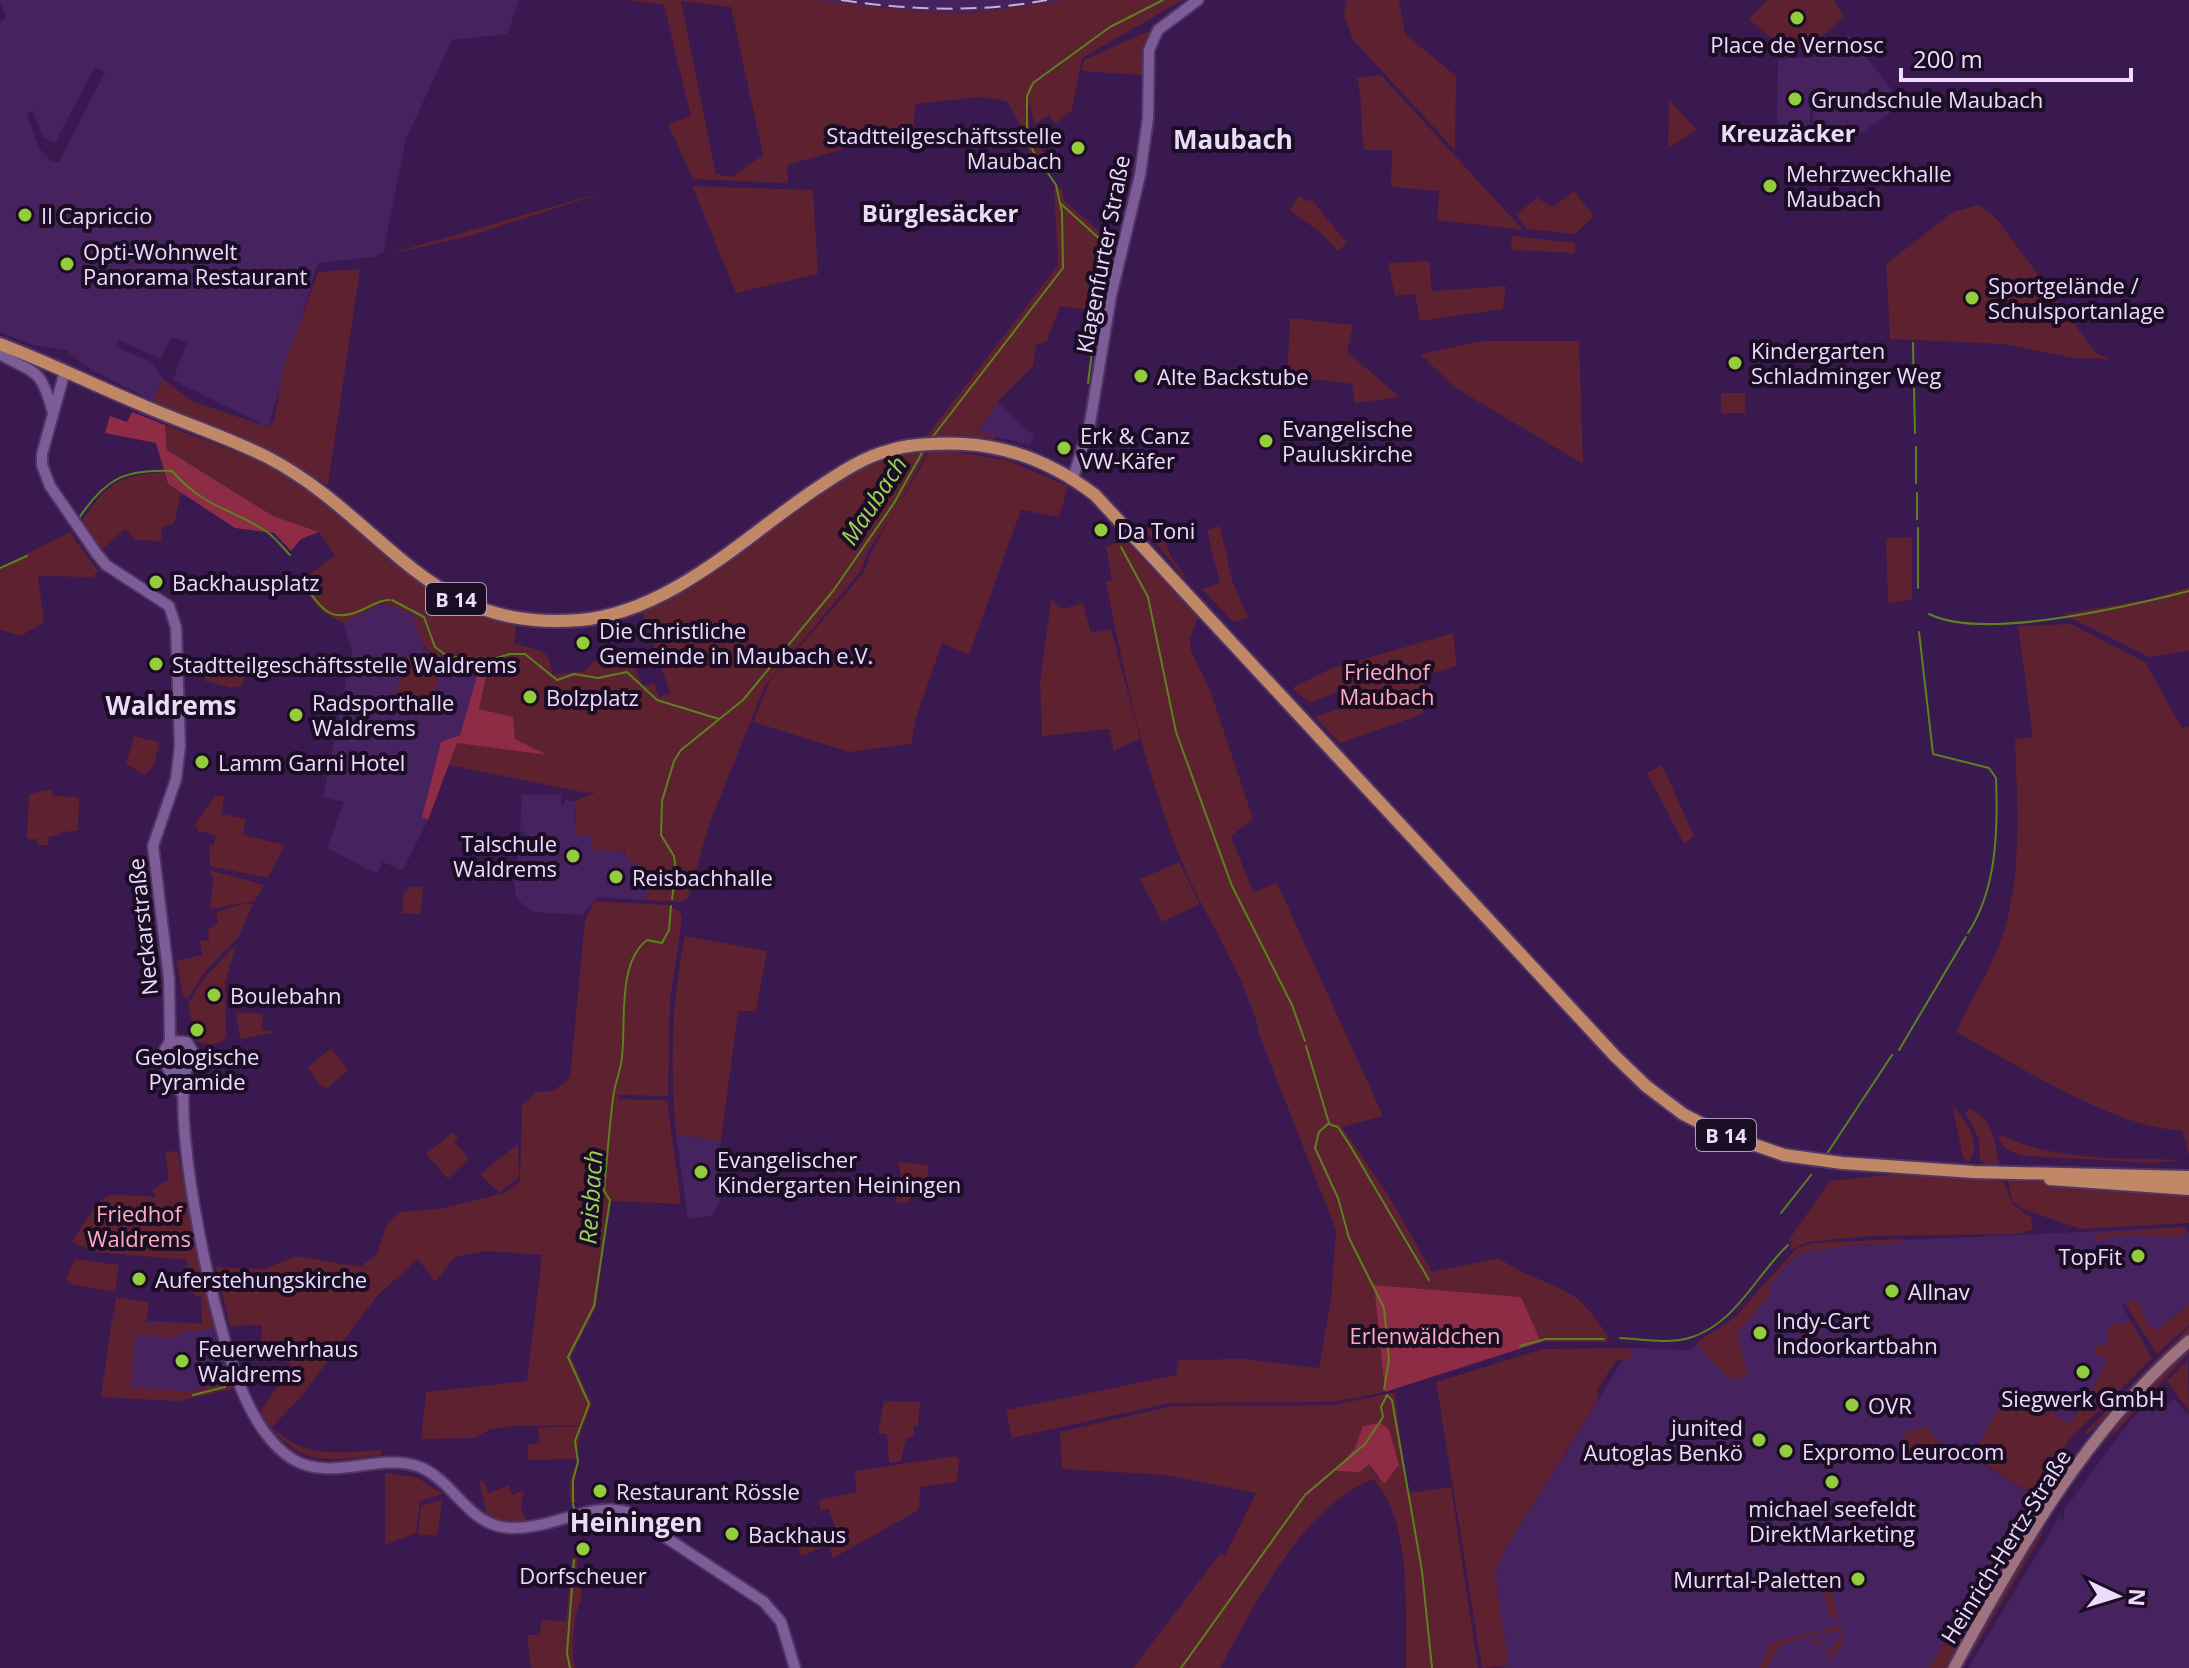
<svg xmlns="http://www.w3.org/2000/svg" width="2189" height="1668" font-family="'Open Sans',sans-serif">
<rect width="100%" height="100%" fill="#39194f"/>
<path fill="#46235e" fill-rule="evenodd" d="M0,0H519L507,34L452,40L406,139L383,253L373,257L318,263L268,427L173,380L187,342L171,337L161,359L119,340L116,347L152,362L163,379L153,401L88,368L66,350L32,345L0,332V22L6,19ZM95,67L105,72L59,162L51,161L39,148L27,114L33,111L43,137L55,143Z
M818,0H1066L970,13L923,12Z
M1849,35L1903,104L1854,138L1811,137L1814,108L1810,109V137H1777L1778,59L1818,57Z
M997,402L1034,436L1030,445L978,432Z
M383,603L414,614L425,650L433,656L479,669L460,735L422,816L428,820L403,870L382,862L377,874L327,848L344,802L323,797L352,652L343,623Z
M522,794L561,795V805H564L565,800L575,801L574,821L647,869L649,894L641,900L597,897L582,915L534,912L523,905L516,896L514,881L520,842H524L525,832L520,831Z
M676,1134L721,1141L719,1204L712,1216L688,1219Z
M2185,1227L2186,1233L2189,1232V1304L2157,1330L2148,1325L2138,1302L2122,1305L2152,1358L2070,1439L1975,1452L1976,1460L2035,1496L1938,1668H1499L1509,1666L1495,1578L1502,1555L1630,1348L1688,1350L1724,1329L1799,1251L1866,1242Z
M112,1319L213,1324L232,1389L179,1401L101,1397Z
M2162,1386L2168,1393L2158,1401L2163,1408L2174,1399L2189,1415V1668H1968L2059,1518L2064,1520V1510L2129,1422Z"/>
<path fill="#5d212f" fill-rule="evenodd" d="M628,0H818L923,12L970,13L1066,0H1183L1082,58L1072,110L1055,124L1049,115L1035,124L1030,108L1033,105L1028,107L1030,129L1055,173L1036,171L1016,116L1006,101L981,97L915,104L914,129L787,165L788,183L693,179L668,124L691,116L664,5ZM681,1L731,7L763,155L732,177L716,174Z
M1347,0H1399L1405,34L1456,76L1455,150L1353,40L1344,15Z
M1767,0H1834L1844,16L1813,45L1783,49L1749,19Z
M1151,30L1144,48L1142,75L1082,71L1084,60Z
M1381,75L1523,230L1437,220L1439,191L1391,187L1392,150H1364C1360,125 1363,103 1357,78Z
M1669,100L1697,130L1668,148Z
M692,186L813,190L818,274L736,293Z
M621,187L473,235L382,256Z
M1054,188H1062L1064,201C1118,245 1118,245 1102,312L1060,306L1047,341L1036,345L1033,366L997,402L978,431L997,436L994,439L960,435L925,438L1058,265Z
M1574,191L1594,216L1575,234L1526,229L1516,215L1537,198L1553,207Z
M1300,195L1307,202L1311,199L1347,243L1338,251L1320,232L1289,210Z
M1979,205L1996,218L2096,353L2110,359L2073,358L2003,344L1890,339L1886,264L1953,212Z
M1512,236L1575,243V253L1511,250Z
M1429,261L1432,291L1506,286L1503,309L1420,321L1415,294L1395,296L1388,263Z
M360,269L328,485L285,460L153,401L163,379L192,401L268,427L274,421L284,367L318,272Z
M1290,318L1353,325L1347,352L1400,397L1355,403L1352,384L1287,376Z
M1482,341H1579L1583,464L1454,387L1420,354Z
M1721,393H1745V413H1721Z
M165,425C213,444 268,460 310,490C383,544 419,606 516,625L514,643C539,652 549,645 552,675L584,671L601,655H627L628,666L635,667L643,686L654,683L659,697L670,693L642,611C683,588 722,563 761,535C811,500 864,454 928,450L897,508L868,551L861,571L765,686L710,822L688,898L680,902L641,900L649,894L647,869L626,859V852L592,850V836L576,835L575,801L598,791L587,793L449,765L457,743L544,754L515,739L479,709L487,673C444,649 428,676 413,614L383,603L343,623L323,612L298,584L335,555L319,532L273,516L167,450Z
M937,449L1007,460L1068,486L1059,517L1021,510L969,655L942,643L916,718L911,744L849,752L753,722L770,681L864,572C876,533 911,491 929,450Z
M164,472L168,484L181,493L174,524L162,527L161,541L135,540L125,529L101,550L80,524C106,485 115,476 164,472Z
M1149,526L1160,528L1172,559L1186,576L1184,578L1150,536L1139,530Z
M1220,526L1232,580L1248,618L1233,622L1202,589L1220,583L1207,530Z
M70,532L98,571L93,577L38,576L44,622L21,636L0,630V567Z
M1912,537V600L1888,603L1886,538Z
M1125,540L1198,617L1190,640L1191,651L1210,690L1253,819L1231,836L1253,892L1277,883L1383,1116L1342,1127L1389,1196L1432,1272L1499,1258C1522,1275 1548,1281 1572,1295C1587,1304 1598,1323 1609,1337L1607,1342H1541L1520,1297L1374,1285L1385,1392L1334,1402L1170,1403L1012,1438L1006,1410L1176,1375L1179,1360L1243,1359L1319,1368L1331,1299L1336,1230L1260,1037C1248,977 1205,919 1181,860C1145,773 1124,674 1106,582L1112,580L1106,547Z
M2189,587V651L2149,657L2063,614L2149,599Z
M1051,600L1063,609L1083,603L1091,633L1111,629L1140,738L1114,751L1109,729L1042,736L1040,683Z
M2071,624L2145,662L2182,728L2189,726V1155L2182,1130C2120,1131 2012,1062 1956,1032C1970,1001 1991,970 2002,937C2023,875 2017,803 2015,739L2033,737L2018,626Z
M1453,633L1457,666L1426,675L1423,714L1340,743L1314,717L1339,709L1338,703L1358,696L1354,685L1310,703L1292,688L1330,669Z
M406,655L442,665L433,701L396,691Z
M223,660H249L242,686L232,688L205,681L203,665L222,667Z
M134,736L159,742L154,765L145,775L126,764Z
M1662,765L1694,836L1684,844L1647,773Z
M52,789V796L79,797L78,831L61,832L60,835L49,836L48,845H37V839H27L29,794Z
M215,796H224L222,814L246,819L243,835L285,845L268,878L210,866L209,845L213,846L216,835L197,831L198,827L194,826Z
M1179,862L1200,904L1162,922L1140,879Z
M210,870L264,885L255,901L210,909L213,881Z
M411,887H423L421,914L402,913L404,893Z
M594,901L667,905L680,911L682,920L670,1000L668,1096L619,1095L618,1099L667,1100L681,1204L610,1201L596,1308L571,1357L592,1404L584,1425L513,1426L490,1429L475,1438L421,1439L426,1392L527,1381L542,1255L486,1251L455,1257L435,1282L418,1259L377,1296L300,1398L272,1427C304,1459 339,1453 381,1450V1455C322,1462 296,1467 260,1412L292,1365L272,1351L267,1357L261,1339L262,1325L230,1326L216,1267L264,1269L297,1256L360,1267L377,1254L387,1223L400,1212L439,1209L505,1193L520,1181L522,1105L536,1092L553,1091L570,1078L585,920Z
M246,903L253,904L238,938L208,968L188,998H184L176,961L202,955L200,941L209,940L208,930L218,922L216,912Z
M685,936L767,951L756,1011H738L721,1141L676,1134C670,1068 671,1001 685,936Z
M236,945L225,984L226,1037C219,1047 205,1045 195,1040L188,1004L205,977Z
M236,1012L263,1014L262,1030L277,1032L240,1039Z
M331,1048L348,1070L328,1088L322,1087L307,1068Z
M1952,1104C1965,1120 1984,1143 1968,1163L1963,1157Z
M1969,1109C1993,1117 1995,1142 1999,1164H1985L1980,1159L1979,1139L1965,1112Z
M453,1132L458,1138L454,1142L469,1158L448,1179L426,1154Z
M1999,1134C2053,1162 2129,1158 2184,1160L2153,1163L2026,1156C2014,1154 1998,1147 1999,1134Z
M518,1144L519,1177L499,1193L480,1174Z
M177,1151L214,1327L191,1333L189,1329L174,1338L135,1335L131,1387L190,1392L230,1381L232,1389L179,1401L101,1397L112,1319L139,1322L113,1318L116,1297L149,1302L146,1323L202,1324L201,1296H195L189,1284L187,1260L95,1252L72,1242C107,1190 92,1193 156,1197L152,1190L169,1179L165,1152Z
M898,1162L928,1165V1176L907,1203L895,1202L901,1178Z
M1907,1173L2003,1181L2013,1205L2031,1217L2033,1230L2017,1234L1871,1236L1808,1242L1791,1250L1790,1238L1830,1181Z
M2007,1178L2189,1194V1223L2081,1229L2020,1208L2012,1200Z
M2185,1227L2186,1234L2179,1237L2115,1235L2098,1241L2095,1237L2098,1233Z
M1901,1239L1902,1244L1851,1245L1802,1253L1792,1259L1767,1288L1772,1293L1737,1332L1748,1377L1729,1379L1696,1343L1734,1318L1797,1248L1812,1243Z
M75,1259L119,1265L115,1292L70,1284L66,1279Z
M2134,1300L2138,1302L2148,1325L2157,1330L2189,1304V1325L2157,1354L2125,1304Z
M2131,1322L2152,1358L2070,1439L2032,1494L1976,1459L1974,1452L2005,1397L2028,1405L2042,1416L2047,1409L2069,1424L2093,1390L2106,1361V1356L2095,1355L2094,1345L2106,1346L2109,1325Z
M2189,1327V1334L2088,1434L2085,1432Z
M2189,1345V1353L2103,1446L2142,1392Z
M1630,1348L1631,1359L1616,1361L1598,1388V1399L1502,1555L1495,1578L1509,1666L1482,1668L1436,1382L1543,1349Z
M2189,1358L2188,1361L2189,1411L2167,1381Z
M1395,1392L1402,1462L1409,1493L1451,1487L1478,1668H1406C1405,1612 1413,1522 1373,1479C1300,1509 1257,1602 1220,1668H1133L1220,1554L1225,1556L1256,1493L1166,1475L1062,1469L1060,1432L1172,1406L1334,1405ZM1355,1448L1395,1471L1377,1477L1369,1464L1336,1471Z
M884,1401L920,1402L918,1426H913L914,1436L906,1438L901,1461L889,1463L887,1434H878Z
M578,1426L583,1427C577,1442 572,1487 576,1502L570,1503L569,1485L577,1459L528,1460V1445L540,1443L538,1428Z
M1929,1427L1933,1436L1950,1449L1909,1457L1904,1432Z
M955,1456L959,1458L957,1482L920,1487L919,1510L833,1558L829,1545L801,1556L797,1544L836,1530L829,1509L821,1511L819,1500L856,1492L855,1471Z
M385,1473L416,1477L443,1494L420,1501L416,1533L385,1545Z
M483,1480L489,1493L509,1485L512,1495L524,1490L521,1507L526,1522H505L487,1514L479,1482Z
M442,1500L438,1532L435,1536L418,1534L421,1506Z
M2019,1507L2028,1518L2025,1529L1948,1668H1929L2014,1523Z
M2045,1530L1963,1668H1957L2036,1537Z
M572,1557L578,1559L575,1581L580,1584C584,1598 579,1602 576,1615C573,1633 571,1651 575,1668H531L527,1635H540L541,1620L566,1621Z
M1818,1570L1827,1577L1838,1615L1835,1619L1830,1617L1820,1578L1805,1582L1802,1574Z
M1841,1625L1843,1645L1832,1657H1828L1830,1652L1811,1641L1807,1645L1809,1641L1820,1638L1819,1644L1831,1650L1841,1634L1834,1629L1830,1635L1825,1632L1781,1644L1767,1668H1760L1771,1643Z"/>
<path fill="#8e2c45" d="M132,412L165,425L167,450L273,516L319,532L301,539L291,551L274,533L235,528L168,484L156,443L105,433L110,416L127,422Z
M479,669L487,673L479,709L513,717L515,739L547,755L457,743L428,820L422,817L441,742L460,735Z
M1374,1285L1521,1297L1541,1342L1385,1392Z
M1381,1423L1389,1430L1399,1465L1384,1484L1369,1464L1360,1472L1335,1471L1355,1448L1363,1426Z"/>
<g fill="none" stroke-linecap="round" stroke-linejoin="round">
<path stroke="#5b821f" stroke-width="2" d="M1061,204L1102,241L1105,250L1088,383
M1913,343L1915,433
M931,439L1063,268L1062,212L1056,185L1033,151L1027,135V96L1033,83L1110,27L1163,0
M1916,447V483
M1917,493V519
M79,518C105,479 124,469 172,471C207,510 230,507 267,532C276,538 283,548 290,555
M1918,528V588
M1121,547L1148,597L1176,732L1232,886L1292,1005L1305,1041
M0,568L27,556
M301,581C322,607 328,626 364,609C373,605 379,600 389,600
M392,600L424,617L435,647L443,653L452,657L493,659L510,654H525L557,680L574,674L598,678L627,672L657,700L719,719
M1929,614C1983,641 2130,606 2189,591
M1919,632L1933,754L1989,768L1996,778C1998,829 1997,889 1968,933
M672,899L676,872L674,856L661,835L662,801L674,761L681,750L743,700L833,591L894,503L923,451
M1306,1046L1329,1123L1319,1132L1315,1148L1338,1198L1349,1238L1384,1308L1389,1360L1384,1389
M1899,1050L1966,937
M1329,1124L1338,1127L1351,1147L1429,1280
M1828,1152L1892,1055
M1781,1213L1811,1175
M1620,1338C1641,1339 1668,1344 1689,1338C1735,1325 1756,1275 1788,1245
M1520,1346L1546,1339H1604
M193,1395L225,1387
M573,1502V1480L578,1462L575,1441L589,1404L568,1357L594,1306L610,1200L604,1191C607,1160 609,1129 613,1099C614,1084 621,1071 622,1057C626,1023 617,963 647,940L662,943L669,930L671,906
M573,1504L574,1509
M570,1668L567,1653L574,1560
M1181,1668L1305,1495L1365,1444L1383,1417L1381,1407L1387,1395L1392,1400L1422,1571L1432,1668"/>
<defs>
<path id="tertiary" d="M0,354C35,375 39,365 52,409
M65,371L42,454V465L50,486L97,554L106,565L169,606L176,627L180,746L176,779L153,846L169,979L170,1041
M1073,478L1090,423L1111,296L1140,175L1148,118L1149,50L1158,30L1198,0
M169,1071L180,1073L193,1064L194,1054L187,1042L170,1041L161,1056L182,1094
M186,1071C172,1133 216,1333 243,1393C254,1418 269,1445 294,1460C333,1482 379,1452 420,1467C452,1480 467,1521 502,1527C546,1534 590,1500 627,1512L764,1602L781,1622L795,1668"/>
<path id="secondary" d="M1954,1668C2018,1550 2086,1430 2189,1341"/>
<path id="primary" d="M0,344C48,362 94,385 142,405C183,423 227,437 267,457C386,519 426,634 580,620C668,612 740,541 810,493C835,476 862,457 891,450C915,443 941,443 965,444C1014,447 1056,465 1095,495L1615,1056L1646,1086L1683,1114L1718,1132L1784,1155L1842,1163L1974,1172L2189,1177
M2050,1179L2189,1189"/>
</defs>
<use href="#tertiary" stroke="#513563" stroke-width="14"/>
<use href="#secondary" stroke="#513563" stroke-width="15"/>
<use href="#primary" stroke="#513563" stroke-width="16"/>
<use href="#tertiary" stroke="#7d5c97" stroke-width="10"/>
<use href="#secondary" stroke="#9f727f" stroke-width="11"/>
<use href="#primary" stroke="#c18868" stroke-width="12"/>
<path stroke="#c3aed5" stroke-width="2" stroke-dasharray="16 8" stroke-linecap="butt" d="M841,0C908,10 980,13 1047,0"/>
</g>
<g fill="#93cd3d" stroke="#1a0d24" stroke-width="3">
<circle cx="1797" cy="18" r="8"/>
<circle cx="1795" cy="99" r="8"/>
<circle cx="1078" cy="148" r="8"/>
<circle cx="1770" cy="186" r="8"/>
<circle cx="25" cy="215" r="8"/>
<circle cx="67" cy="264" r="8"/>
<circle cx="1972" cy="298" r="8"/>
<circle cx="1735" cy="363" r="8"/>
<circle cx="1141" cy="376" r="8"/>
<circle cx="1266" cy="441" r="8"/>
<circle cx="1064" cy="448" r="8"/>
<circle cx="1101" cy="530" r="8"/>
<circle cx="156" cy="582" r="8"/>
<circle cx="583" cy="643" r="8"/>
<circle cx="156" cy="664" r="8"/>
<circle cx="530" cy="697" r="8"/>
<circle cx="296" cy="715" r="8"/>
<circle cx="202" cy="762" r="8"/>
<circle cx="573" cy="856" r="8"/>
<circle cx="616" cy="877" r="8"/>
<circle cx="214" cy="995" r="8"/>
<circle cx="197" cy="1030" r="8"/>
<circle cx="701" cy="1172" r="8"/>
<circle cx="2138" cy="1256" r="8"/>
<circle cx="139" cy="1279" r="8"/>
<circle cx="1892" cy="1291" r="8"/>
<circle cx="1760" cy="1333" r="8"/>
<circle cx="182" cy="1361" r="8"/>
<circle cx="2083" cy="1372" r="8"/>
<circle cx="1852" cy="1405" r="8"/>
<circle cx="1759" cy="1440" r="8"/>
<circle cx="1786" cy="1451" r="8"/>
<circle cx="1832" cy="1482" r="8"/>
<circle cx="600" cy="1491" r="8"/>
<circle cx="732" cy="1534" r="8"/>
<circle cx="583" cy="1549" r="8"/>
<circle cx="1858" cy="1579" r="8"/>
</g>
<g text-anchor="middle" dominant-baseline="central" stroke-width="8" stroke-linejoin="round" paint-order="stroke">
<g fill="#1a0d24" stroke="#ae9dbc" stroke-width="2">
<rect x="426" y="583" width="60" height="32" rx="6"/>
<rect x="1696" y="1119" width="60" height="32" rx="6"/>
</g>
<g font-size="20" font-weight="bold" fill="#eddbfd">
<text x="456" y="599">B 14</text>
<text x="1726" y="1135">B 14</text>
</g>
<g font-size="22" fill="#eddbfd" stroke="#1a0d24" text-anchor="start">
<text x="1797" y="44" text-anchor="middle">Place de Vernosc</text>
<text x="1811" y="99">Grundschule Maubach</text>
<text x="1062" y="135" text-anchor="end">Stadtteilgeschäftsstelle<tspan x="1062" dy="25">Maubach</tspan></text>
<text x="1786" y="173">Mehrzweckhalle<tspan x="1786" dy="25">Maubach</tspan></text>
<text x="41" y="215">Il Capriccio</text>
<text x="83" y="251">Opti-Wohnwelt<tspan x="83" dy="25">Panorama Restaurant</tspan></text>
<text x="1988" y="285">Sportgelände /<tspan x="1988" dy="25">Schulsportanlage</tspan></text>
<text x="1751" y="350">Kindergarten<tspan x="1751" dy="25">Schladminger Weg</tspan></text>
<text x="1157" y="376">Alte Backstube</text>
<text x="1282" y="428">Evangelische<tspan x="1282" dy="25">Pauluskirche</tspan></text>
<text x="1080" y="435">Erk &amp; Canz<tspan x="1080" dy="25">VW-Käfer</tspan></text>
<text x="1117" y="530">Da Toni</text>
<text x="172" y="582">Backhausplatz</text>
<text x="599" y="630">Die Christliche<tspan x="599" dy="25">Gemeinde in Maubach e.V.</tspan></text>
<text x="172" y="664">Stadtteilgeschäftsstelle Waldrems</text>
<text x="546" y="697">Bolzplatz</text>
<text x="312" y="702">Radsporthalle<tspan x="312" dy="25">Waldrems</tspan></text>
<text x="218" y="762">Lamm Garni Hotel</text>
<text x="557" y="843" text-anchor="end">Talschule<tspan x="557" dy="25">Waldrems</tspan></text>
<text x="632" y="877">Reisbachhalle</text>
<text x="230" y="995">Boulebahn</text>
<text x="197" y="1056" text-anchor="middle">Geologische<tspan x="197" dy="25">Pyramide</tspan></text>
<text x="717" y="1159">Evangelischer<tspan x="717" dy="25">Kindergarten Heiningen</tspan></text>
<text x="2122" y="1256" text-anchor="end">TopFit</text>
<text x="155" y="1279">Auferstehungskirche</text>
<text x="1908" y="1291">Allnav</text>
<text x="1776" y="1320">Indy-Cart<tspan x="1776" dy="25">Indoorkartbahn</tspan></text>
<text x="198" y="1348">Feuerwehrhaus<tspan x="198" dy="25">Waldrems</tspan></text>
<text x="2083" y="1398" text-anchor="middle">Siegwerk GmbH</text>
<text x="1868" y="1405">OVR</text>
<text x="1743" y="1427" text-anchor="end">junited<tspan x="1743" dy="25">Autoglas Benkö</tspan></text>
<text x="1802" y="1451">Expromo Leurocom</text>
<text x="616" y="1491">Restaurant Rössle</text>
<text x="1832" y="1508" text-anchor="middle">michael seefeldt<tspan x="1832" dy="25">DirektMarketing</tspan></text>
<text x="748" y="1534">Backhaus</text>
<text x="583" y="1575" text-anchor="middle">Dorfscheuer</text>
<text x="1842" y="1579" text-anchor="end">Murrtal-Paletten</text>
</g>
<g font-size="22" fill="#eddbfd" stroke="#1a0d24">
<text transform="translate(1102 254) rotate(-79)">Klagenfurter Straße</text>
<text transform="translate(142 927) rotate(-96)">Neckarstraße</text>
<text transform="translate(2005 1546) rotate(-58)">Heinrich-Hertz-Straße</text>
</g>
<g font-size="22" fill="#ffadba" stroke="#1a0d24">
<text x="1387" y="671">Friedhof<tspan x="1387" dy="25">Maubach</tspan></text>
<text x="139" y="1213">Friedhof<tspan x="139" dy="25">Waldrems</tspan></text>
<text x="1425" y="1335">Erlenwäldchen</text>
</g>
<g font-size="24" font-weight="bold" fill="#eadcf7" stroke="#1a0d24">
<text x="1788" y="132">Kreuzäcker</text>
<text x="940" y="212">Bürglesäcker</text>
</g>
<g font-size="24" font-style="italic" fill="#9ed359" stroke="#1a0d24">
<text transform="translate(873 500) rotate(-57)">Maubach</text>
<text transform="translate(590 1197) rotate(-86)">Reisbach</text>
</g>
<g font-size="26" font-weight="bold" fill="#eadcf7" stroke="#1a0d24">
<text x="1233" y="139">Maubach</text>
<text x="171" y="705">Waldrems</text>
<text x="636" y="1522">Heiningen</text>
</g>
</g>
<g transform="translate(2117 1596) rotate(94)" stroke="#1a0d24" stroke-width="6" paint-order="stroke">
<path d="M0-6L14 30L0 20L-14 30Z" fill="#eddbfd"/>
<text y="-12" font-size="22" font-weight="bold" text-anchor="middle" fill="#eddbfd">N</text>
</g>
<path d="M1901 68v12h230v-12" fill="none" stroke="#eddbfd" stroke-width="4"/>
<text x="1913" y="68" font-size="24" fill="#eddbfd" stroke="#1a0d24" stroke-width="6" paint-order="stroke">200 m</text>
</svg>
